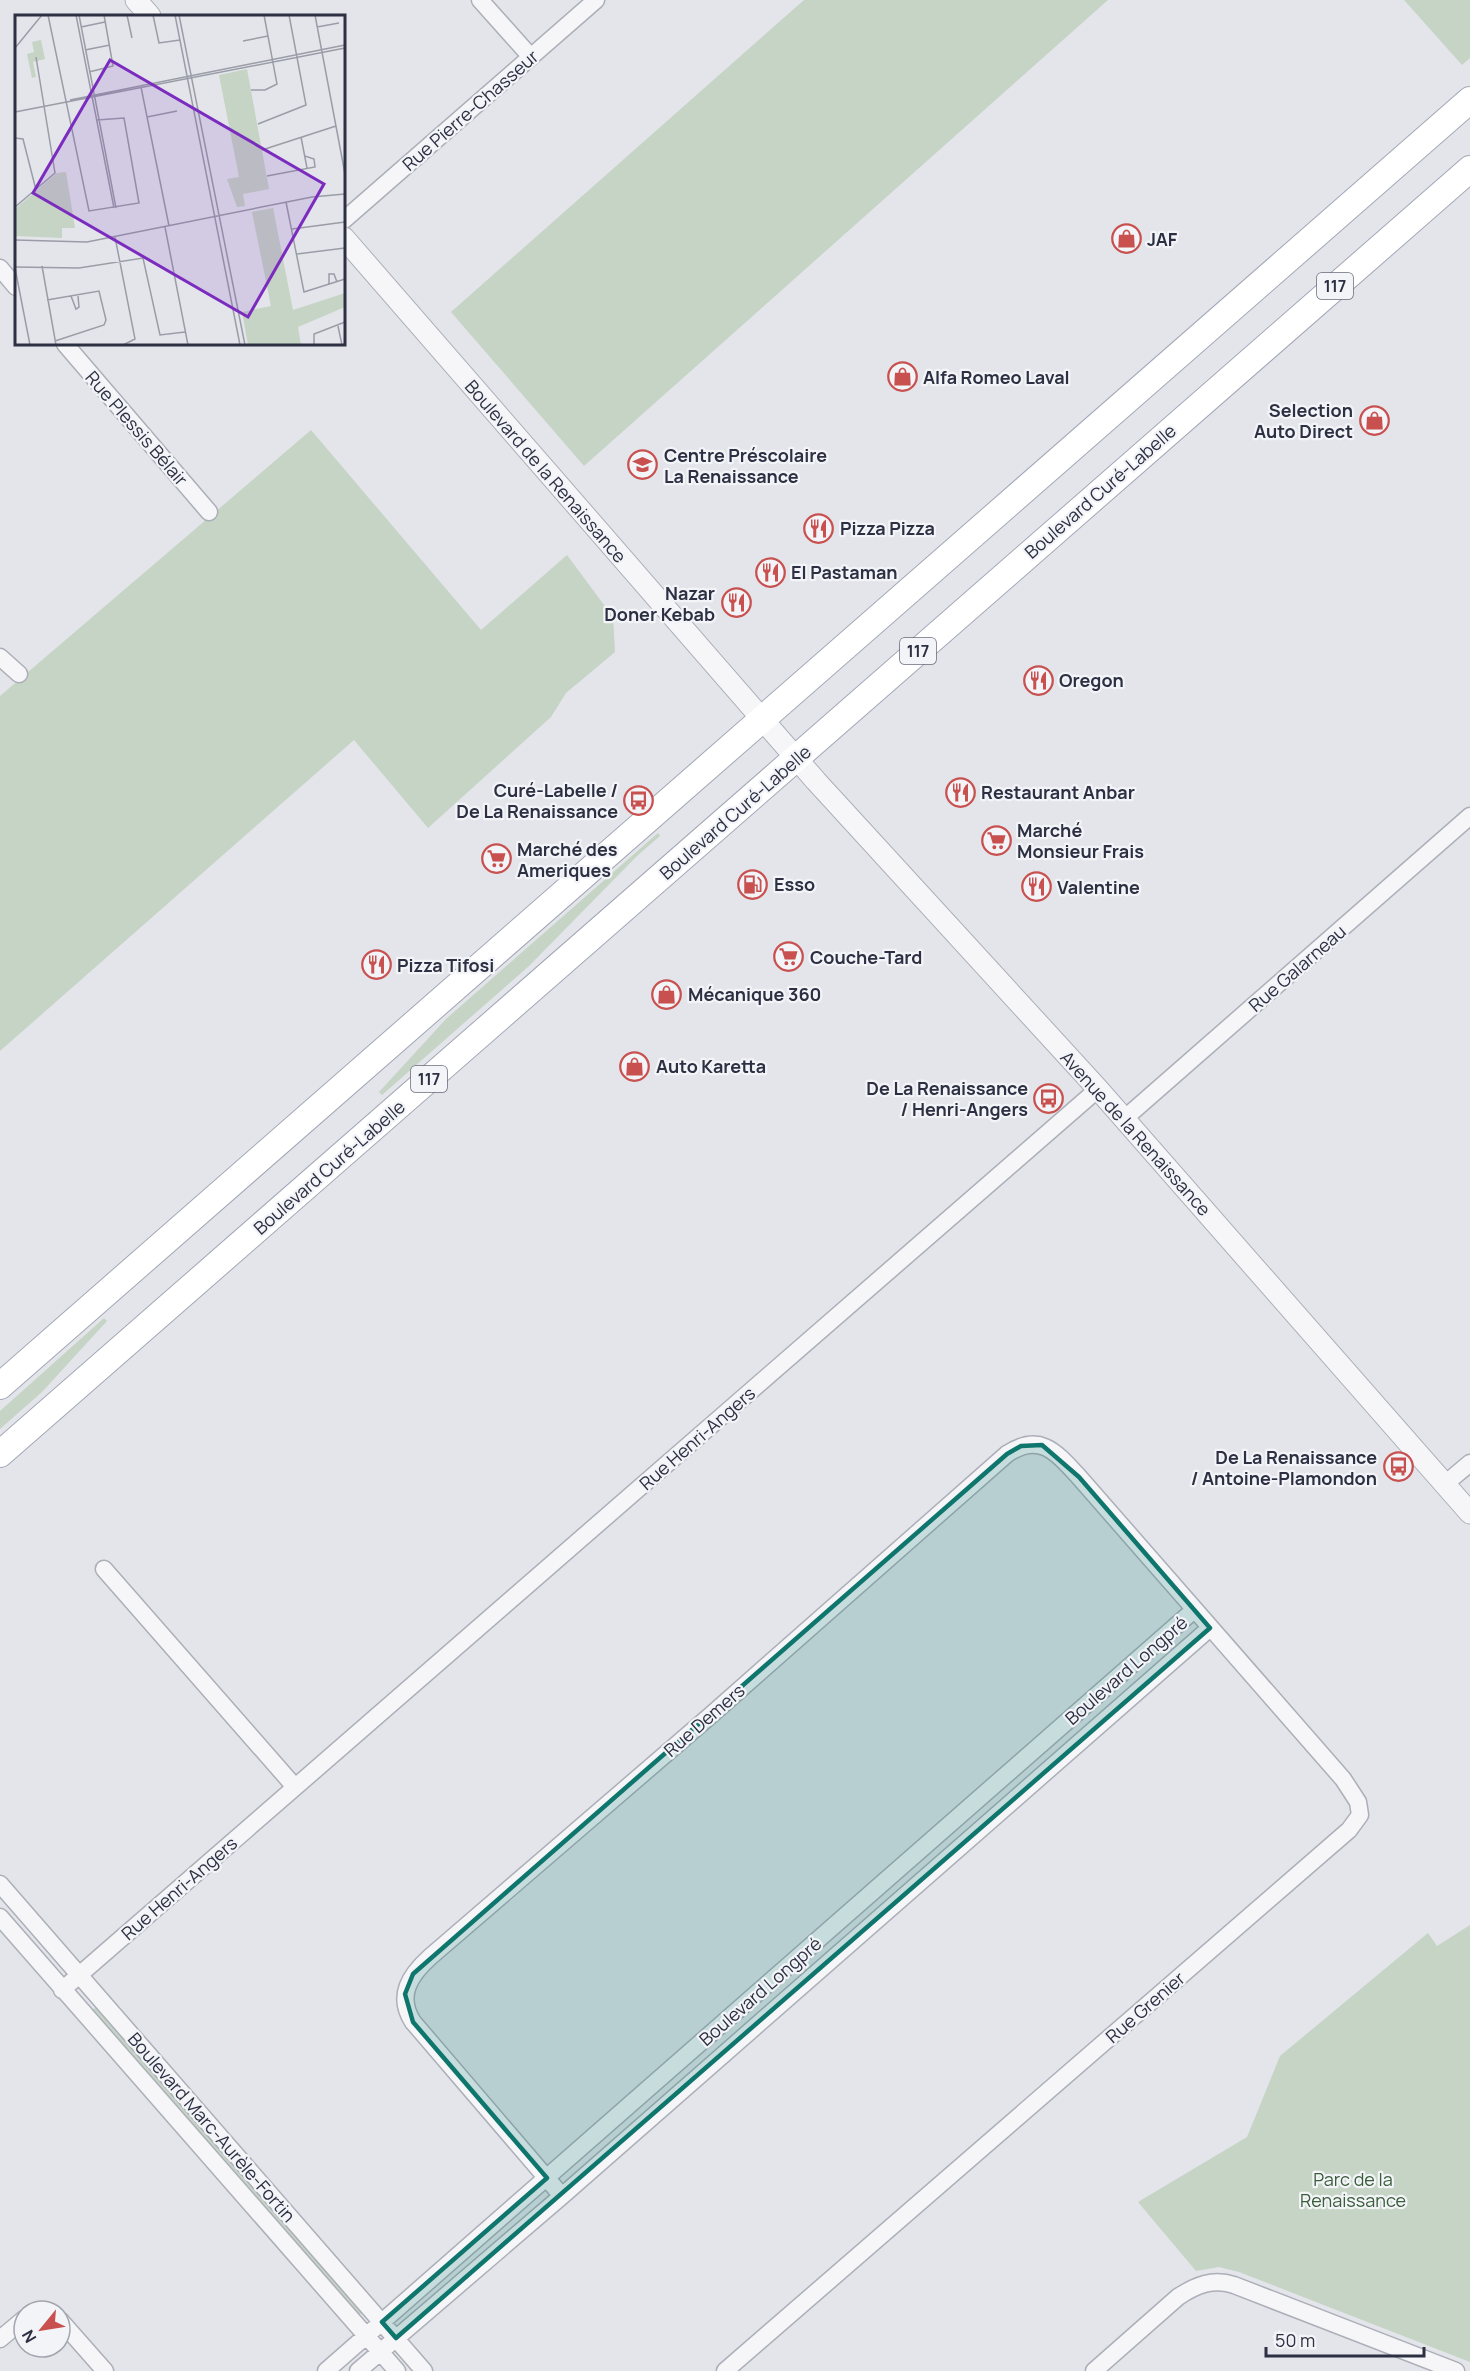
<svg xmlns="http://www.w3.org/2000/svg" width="1470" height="2371" font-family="Manrope,sans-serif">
<rect width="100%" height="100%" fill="#e3e5ea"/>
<path fill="#c6d4c5" d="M804,0H1108L584,466L451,312Z
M1404,0H1470V58L1462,65Z
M311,430L481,630L567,555L613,617L615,652L566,693L551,717L428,828L354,740L0,1051V696Z
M658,833L660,836L638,855L529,966L382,1095L379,1092L446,1019Z
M104,1318L107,1321L42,1392L0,1429V1411Z
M1470,1925V2362L1239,2272L1219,2267L1196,2271L1138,2202L1247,2137L1280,2056L1428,1933L1437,1946Z
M96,2007L363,2312L358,2316L91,2011Z"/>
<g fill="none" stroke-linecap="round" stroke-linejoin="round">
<defs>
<path id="minor" d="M480,0L531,57
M344,220L596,0
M0,268L16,287
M65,344L209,512
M0,657L19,674
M1124,1119L1470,816
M1445,1484L1470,1463
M104,1569L295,1787
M0,1884L424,2371
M0,1917L397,2371
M62,1990L1098,1089
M562,2196L413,2022C396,1996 410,1975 430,1957L711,1715L1007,1454C1040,1432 1056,1452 1079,1477L1343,1779L1358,1802L1360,1815L1349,1830L725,2371
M60,2320L105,2371
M0,2339L24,2319
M326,2371L1194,1610
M358,2371L562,2196L1210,1628
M1094,2371L1178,2297C1196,2285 1213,2278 1234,2285L1456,2371"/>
<path id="tertiary" d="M136,0L150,16
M344,238L816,781L1098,1089L1470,1513"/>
<path id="primary" d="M0,1386L1470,100
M0,1454L1470,169"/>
</defs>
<use href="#minor" stroke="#acafb8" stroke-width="19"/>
<use href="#tertiary" stroke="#acafb8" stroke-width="23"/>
<use href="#primary" stroke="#a3a7b6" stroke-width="28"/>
<use href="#minor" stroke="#f6f6f9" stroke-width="16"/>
<use href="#tertiary" stroke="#f6f6f9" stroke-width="21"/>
<use href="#primary" stroke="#fff" stroke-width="26"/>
</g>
<path fill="#0f766e" fill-opacity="0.2" stroke="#0f766e" stroke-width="4.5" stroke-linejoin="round" d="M1042,1445L1079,1477L1210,1628L396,2338L382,2322L547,2178L413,2022L405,1994L413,1974L1007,1454L1021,1446Z"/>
<defs>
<symbol id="shop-ring" viewBox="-11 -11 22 22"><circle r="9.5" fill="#f3f4f8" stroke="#c85150" stroke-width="1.5"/><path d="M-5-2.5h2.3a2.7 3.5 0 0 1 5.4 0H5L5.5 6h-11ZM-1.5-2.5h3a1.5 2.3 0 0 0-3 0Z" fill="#c85150"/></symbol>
<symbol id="school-ring" viewBox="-11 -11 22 22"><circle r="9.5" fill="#f3f4f8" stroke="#c85150" stroke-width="1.5"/><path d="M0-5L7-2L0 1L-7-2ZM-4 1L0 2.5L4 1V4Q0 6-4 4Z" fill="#c85150"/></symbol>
<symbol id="restaurant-ring" viewBox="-11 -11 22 22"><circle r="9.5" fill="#f3f4f8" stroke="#c85150" stroke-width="1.5"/><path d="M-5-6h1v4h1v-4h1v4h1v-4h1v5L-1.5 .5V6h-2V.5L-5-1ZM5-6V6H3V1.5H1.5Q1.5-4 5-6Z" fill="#c85150"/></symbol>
<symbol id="bus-ring" viewBox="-11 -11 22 22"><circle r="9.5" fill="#f3f4f8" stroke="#c85150" stroke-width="1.5"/><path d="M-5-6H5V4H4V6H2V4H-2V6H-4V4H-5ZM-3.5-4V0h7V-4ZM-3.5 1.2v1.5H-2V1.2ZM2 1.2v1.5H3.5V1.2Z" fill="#c85150"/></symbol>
<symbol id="supermarket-ring" viewBox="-11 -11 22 22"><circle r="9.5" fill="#f3f4f8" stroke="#c85150" stroke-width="1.5"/><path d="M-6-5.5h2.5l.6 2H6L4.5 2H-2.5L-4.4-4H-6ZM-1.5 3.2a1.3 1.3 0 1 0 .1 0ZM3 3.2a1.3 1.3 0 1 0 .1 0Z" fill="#c85150"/></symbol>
<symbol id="fuel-ring" viewBox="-11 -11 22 22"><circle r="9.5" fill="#f3f4f8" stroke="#c85150" stroke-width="1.5"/><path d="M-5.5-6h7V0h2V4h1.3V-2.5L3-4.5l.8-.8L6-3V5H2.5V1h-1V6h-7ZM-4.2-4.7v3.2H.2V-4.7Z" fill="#c85150"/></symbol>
</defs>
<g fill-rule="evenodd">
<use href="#shop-ring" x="1110" y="222" width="33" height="33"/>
<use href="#shop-ring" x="886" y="360" width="33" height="33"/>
<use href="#shop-ring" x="1358" y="404" width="33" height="33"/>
<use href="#school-ring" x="626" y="448" width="33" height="33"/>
<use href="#restaurant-ring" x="802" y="512" width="33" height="33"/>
<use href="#restaurant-ring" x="754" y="556" width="33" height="33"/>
<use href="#restaurant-ring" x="720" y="586" width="33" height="33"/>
<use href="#restaurant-ring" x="1022" y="664" width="33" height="33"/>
<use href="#restaurant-ring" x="944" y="776" width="33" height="33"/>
<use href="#bus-ring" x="622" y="784" width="33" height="33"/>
<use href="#supermarket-ring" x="980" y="824" width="33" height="33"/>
<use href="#supermarket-ring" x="480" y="842" width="33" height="33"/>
<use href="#fuel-ring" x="736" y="868" width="33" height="33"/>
<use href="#restaurant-ring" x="1020" y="870" width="33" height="33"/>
<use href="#supermarket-ring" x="772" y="940" width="33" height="33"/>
<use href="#restaurant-ring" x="360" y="948" width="33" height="33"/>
<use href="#shop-ring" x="650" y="978" width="33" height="33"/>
<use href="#shop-ring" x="618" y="1050" width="33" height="33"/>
<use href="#bus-ring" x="1032" y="1082" width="33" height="33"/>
<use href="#bus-ring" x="1382" y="1450" width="33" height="33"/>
</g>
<g text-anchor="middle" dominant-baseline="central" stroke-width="4.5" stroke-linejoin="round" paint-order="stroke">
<g fill="#f3f4f8" stroke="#686b79" stroke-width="1.5">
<rect x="1317" y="273" width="36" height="26" rx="4.5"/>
<rect x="900" y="638" width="36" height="26" rx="4.5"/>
<rect x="411" y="1066" width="36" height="26" rx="4.5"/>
</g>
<g font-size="16" font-weight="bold" fill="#2c3042">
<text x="1335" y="286">117</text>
<text x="918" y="651">117</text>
<text x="429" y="1079">117</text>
</g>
<g font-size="18" fill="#2c3042" stroke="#f3f4f8">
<text transform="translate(470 110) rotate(-41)">Rue Pierre-Chasseur</text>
<text transform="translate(137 428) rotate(49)">Rue Plessis Bélair</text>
<text transform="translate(546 471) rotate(49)">Boulevard de la Renaissance</text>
<text transform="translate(1100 491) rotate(-41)">Boulevard Curé-Labelle</text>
<text transform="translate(735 812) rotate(-41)">Boulevard Curé-Labelle</text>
<text transform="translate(1297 968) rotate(-41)">Rue Galarneau</text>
<text transform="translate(1136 1133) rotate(48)">Avenue de la Renaissance</text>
<text transform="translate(329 1167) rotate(-41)">Boulevard Curé-Labelle</text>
<text transform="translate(697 1438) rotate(-41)">Rue Henri-Angers</text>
<text transform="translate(1126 1670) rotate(-41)">Boulevard Longpré</text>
<text transform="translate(704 1720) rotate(-41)">Rue Demers</text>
<text transform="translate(179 1888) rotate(-41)">Rue Henri-Angers</text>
<text transform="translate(760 1991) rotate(-41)">Boulevard Longpré</text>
<text transform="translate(1145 2007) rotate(-41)">Rue Grenier</text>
<text transform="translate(212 2127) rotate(49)">Boulevard Marc-Aurèle-Fortin</text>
</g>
<g font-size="18" font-weight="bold" fill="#2c3042" stroke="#f3f4f8" text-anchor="start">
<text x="1147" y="239">JAF</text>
<text x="923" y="377">Alfa Romeo Laval</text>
<text x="1353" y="410" text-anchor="end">Selection<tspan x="1353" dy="21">Auto Direct</tspan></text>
<text x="664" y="455">Centre Préscolaire<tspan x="664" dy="21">La Renaissance</tspan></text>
<text x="840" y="528">Pizza Pizza</text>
<text x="791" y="572">El Pastaman</text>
<text x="715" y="593" text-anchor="end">Nazar<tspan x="715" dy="21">Doner Kebab</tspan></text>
<text x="1059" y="680">Oregon</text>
<text x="618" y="790" text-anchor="end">Curé-Labelle /<tspan x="618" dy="21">De La Renaissance</tspan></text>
<text x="981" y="792">Restaurant Anbar</text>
<text x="1017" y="830">Marché<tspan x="1017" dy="21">Monsieur Frais</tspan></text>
<text x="517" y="849">Marché des<tspan x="517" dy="21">Ameriques</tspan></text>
<text x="774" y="884">Esso</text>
<text x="1057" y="887">Valentine</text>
<text x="810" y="957">Couche-Tard</text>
<text x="397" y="965">Pizza Tifosi</text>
<text x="688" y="994">Mécanique 360</text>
<text x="656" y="1066">Auto Karetta</text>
<text x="1028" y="1088" text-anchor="end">De La Renaissance<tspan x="1028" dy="21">/ Henri-Angers</tspan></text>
<text x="1377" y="1457" text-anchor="end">De La Renaissance<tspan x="1377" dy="21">/ Antoine-Plamondon</tspan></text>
</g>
<g font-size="18" fill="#3a5d3a" stroke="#f3f4f8">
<text x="1353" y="2179">Parc de la<tspan x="1353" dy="21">Renaissance</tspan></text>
</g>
</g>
<g transform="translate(15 15)">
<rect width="330" height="330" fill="#e3e5ea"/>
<path d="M26,25L30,44L18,47L21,62L17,63L12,39L19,37L17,27ZM232,54L254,174L228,179L230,191L222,192L212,164L224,162L204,60ZM51,157L60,213H47V223L0,221V194L42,158ZM258,193L278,295L330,278V292L283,312L286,330H233L227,297L256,291L237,197Z" fill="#c6d4c5"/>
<path fill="none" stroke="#9a9da7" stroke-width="1.5" d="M33,0L74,196L124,188L109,103L82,105M61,0L99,193M64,0L101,193M112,0L117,23M138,0L144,28L165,25M160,0L225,330M164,0L230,330M300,0L330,159M66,12L90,7M302,12L324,8M228,26L253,21M0,33L27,0M70,35L95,30M74,57L98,51L89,0M126,72L154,211M236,75H250L262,69L249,0M55,85L330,30M0,97L330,33M132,102L162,96M243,109L291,90L274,0M286,122L292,153M0,123L8,124L21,175M247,135L321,111M252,161L300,152L299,144L290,141M271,187L289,277L330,264M0,192L40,158L21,42M150,212L173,330M277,214L330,207M100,222L120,324L108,330M0,225L72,227L297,182L330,179M282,239L330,233M27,251L41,330M0,252L64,253L128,243L145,320L170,317M0,253L15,330M314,269V259H319L322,267M56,281L61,294L64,292L63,281M32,285L84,276L91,305L89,310L40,326M323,311L327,330M299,330V319L330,307"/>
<path fill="#7b2cbf" fill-opacity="0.15" stroke="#7b2cbf" stroke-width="3" d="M95,45L309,169L233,302L18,178Z"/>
<rect width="330" height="330" fill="none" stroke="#2c3042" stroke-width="3"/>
</g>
<g transform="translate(42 2329) rotate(240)"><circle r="28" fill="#f3f4f8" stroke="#a3a6af" stroke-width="1.5"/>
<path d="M0-4.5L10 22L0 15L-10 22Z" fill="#c85150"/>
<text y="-9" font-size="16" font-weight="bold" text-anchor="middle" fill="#2c3042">N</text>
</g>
<path d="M1266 2347v9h158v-9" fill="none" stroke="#2c3042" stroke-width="3"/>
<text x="1275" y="2347" font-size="18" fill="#2c3042" stroke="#f3f4f8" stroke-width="4.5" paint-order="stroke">50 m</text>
</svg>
